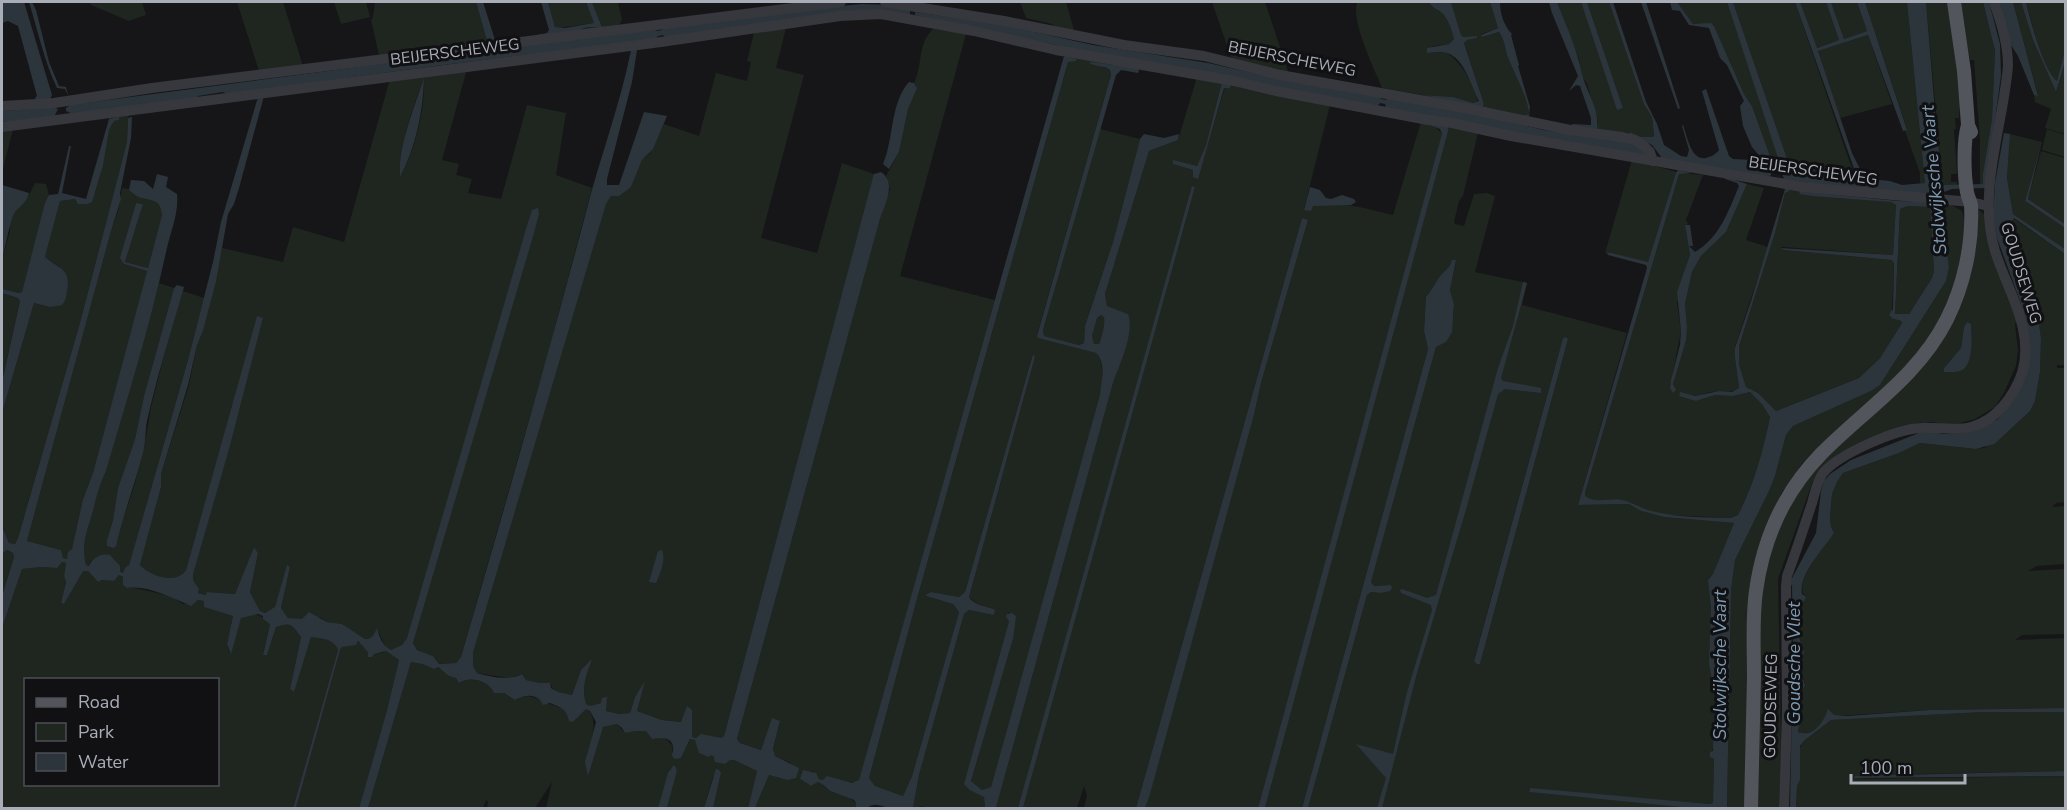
<svg xmlns="http://www.w3.org/2000/svg" width="2067" height="810" font-family="'Nunito Sans',sans-serif">
<rect width="100%" height="100%" fill="#161618"/>
<path fill="#1e261f" fill-rule="evenodd" d="M90,2H142L146,15L129,21L91,5Z
M237,2H283L303,66L259,71Z
M334,2H366L370,17L341,24Z
M375,2H476L487,41L379,55L371,20L373,17Z
M548,2H586L595,23L557,28L555,27Z
M592,2H618L622,20L619,25L576,31L587,27L602,26Z
M1020,2H1066L1074,30L1056,28L1052,24L1026,18Z
M1212,2H1265L1289,74L1232,60Z
M1357,2H1429C1432,9 1439,9 1444,15C1449,22 1453,30 1454,39L1449,44L1433,46L1430,53L1446,52C1462,63 1474,84 1478,102L1472,103L1453,97L1423,95L1382,88C1374,67 1351,23 1357,2Z
M1451,2H1490L1498,28L1481,34L1482,37L1499,32C1504,39 1505,47 1507,55C1514,72 1528,96 1529,114L1522,116L1482,108L1484,104L1464,42L1467,40L1477,38V36L1462,37L1461,35Z
M1557,2H1581L1617,109L1623,108L1587,2H1609L1644,103L1652,117L1654,135L1653,137H1641L1630,132V134L1597,129L1598,121L1587,84L1582,76L1579,59Z
M1677,2H1727L1781,163V167H1774L1752,106L1744,94L1714,26L1706,24H1693Z
M1733,2H1795L1850,163L1857,178L1833,174L1816,178L1802,174L1792,173Z
M1800,2H1826L1839,40L1816,48Z
M1831,2H1857L1867,31L1844,39Z
M1865,2H1907L1925,183L1920,184V173L1905,131L1907,129Z
M1926,2H1950L1961,85L1959,118H1955L1956,129H1954L1957,174H1951V182H1957V185H1943L1942,179Z
M1958,2H1983L1995,51L1992,119L1983,173V185H1980V140L1974,60H1970Z
M2013,2H2021L2033,40L2056,92L2065,62V134L2045,128L2051,109L2035,102L2034,95H2038Z
M2026,2H2065V50L2057,81C2044,73 2031,19 2026,2Z
M786,28L776,68L804,75L761,238L817,253L842,163L874,174L724,736L721,739C711,735 701,739 691,737L692,710L687,707L682,722L662,720L637,711L644,684L635,697L630,713L619,714L605,711L606,697L601,703L591,707L587,705C580,690 587,676 591,661L581,670L572,695C562,693 553,693 550,683H540L526,680L522,674L509,678L477,673L473,666V653L606,203L611,196L631,187L642,160L650,153L664,124L699,136L716,73L747,81L751,62L747,61L754,33Z
M933,29L966,34L900,276L995,300L859,781L856,783L823,780L819,779L813,771L800,779L811,786L818,782C824,784 824,788 830,791C839,795 849,796 856,803V808H755L769,775L787,780L791,763L775,756L773,750L780,722L772,719L761,750L740,743L737,739L880,219L890,189L886,176L899,152L908,109L916,86L914,83C923,65 917,44 933,29Z
M1868,35L1892,104L1840,118L1818,51Z
M1077,59L1114,63L1102,66L1110,70L1111,75L1037,335L1039,338L1096,353C1107,365 1101,392 1098,407L991,787L982,790L971,781L1013,639L1009,612L1006,617L1009,621L965,783L984,797L985,808H929L920,806L918,808H913L919,775L964,614L969,610L992,615L994,609L978,604L969,597L1035,357L1033,354L965,592L959,597L931,592L926,596L953,604L959,612L912,776L903,796L875,786L869,778L917,599L1068,62Z
M467,69L442,160L459,164L456,175L472,179L468,193L501,199L527,105L566,113L556,175L592,188L547,357L461,657L456,663L439,664L433,656L417,650L413,643L539,214L407,638L402,645L392,650L386,648L377,629C374,635 372,639 365,639L342,624L327,622L320,617L302,620L288,618L281,608L290,567L287,566L275,608L265,613L260,611L250,592L258,553L254,547L235,594L208,592L207,595L198,593L199,589L193,580L192,574L230,446L263,318L257,317L186,570C176,585 150,576 140,565L161,487V474L189,385L197,345L203,331L216,282L222,248L283,262L293,227L344,242L390,79ZM424,80C425,108 415,153 400,176C397,153 414,102 424,80Z
M1197,77L1222,82L1206,145L1197,166L1173,161V164L1193,170L1197,179L1225,87L1230,84L1330,105L1304,209C1332,197 1365,209 1393,215L1421,122L1433,125L1443,134L1258,808H1145L1254,415L1261,383L1308,220L1302,218L1136,808H1084L1087,795L1084,786L1077,808H1023L1195,187L1193,186L1021,800L1018,808H996L1113,383L1129,334L1128,314L1107,306L1105,294L1149,151L1178,140Z
M129,114L128,118L127,142L81,319L18,538L15,544L9,543L4,531L2,530V413L34,303L50,307L60,267L45,257L60,201L75,199L76,202L87,204L109,130L114,121L119,120V118L109,119V117Z
M1448,127L1478,133L1463,196L1459,201L1454,222L1455,224L1464,226L1474,194L1487,193L1495,196L1475,272L1527,283L1522,305L1627,333L1578,505L1629,504L1641,511L1664,517L1734,523L1713,574L1708,580C1713,608 1711,637 1710,664C1709,669 1711,668 1712,673C1717,692 1719,740 1710,756L1714,758L1713,803L1710,804L1529,789L1530,792L1690,808H1308L1367,595L1371,592L1381,593L1391,585L1374,586L1371,582L1436,347L1446,342L1454,313V304L1450,290L1456,261L1453,260C1450,267 1445,270 1440,276C1435,283 1432,290 1426,297L1424,331L1428,349L1302,808H1265ZM1566,337L1568,339L1480,664L1474,660L1563,338Z
M13,129L2,173V130Z
M1100,129L1140,139L1113,242L1085,326L1084,343L1079,345L1044,336L1043,330Z
M2047,129L2065,135V157L2042,150Z
M2010,134L2042,142L2025,201L2065,228V249L2013,214L2007,178Z
M2041,151L2065,158V224L2028,199Z
M1632,160L1677,172L1648,262L1605,253Z
M1681,173L1703,175L1686,220L1688,224L1685,225L1690,255L1677,303L1681,331L1670,388H1675L1673,384L1687,327L1685,304L1692,272L1701,256L1726,232L1747,184L1764,188L1746,240L1768,247L1735,347V358L1739,388C1731,394 1721,390 1711,392C1702,394 1696,397 1687,395L1696,401L1715,395L1733,396L1750,392L1763,404L1770,417C1763,451 1754,484 1738,515L1731,518L1667,515L1641,509L1632,503L1590,500L1585,496V493L1679,174Z
M35,183L46,184L49,195L22,292L19,293L2,289V260L10,231V223L14,213L28,197Z
M122,188L129,189L144,199L154,200L162,208V215L148,268L125,262L143,204L136,203L121,257L124,264L147,271L93,473L83,499L72,549L67,559L62,558L61,550L27,541L111,231L119,208Z
M1789,189L1891,202L1896,205L1893,255L1783,247L1780,248L1784,250L1892,260L1894,262L1892,312L1902,323L1880,358L1859,378L1776,411L1758,393L1746,387L1739,364V346L1775,233L1785,193Z
M1941,203L1949,204L1962,211L1965,224L1963,250L1953,289L1939,321L1916,356L1884,388L1838,428L1804,461L1781,494L1771,517L1763,539L1745,808H1727L1731,591L1735,560L1769,491L1775,476L1786,435L1793,426L1871,391L1880,385L1946,281L1949,268Z
M1908,206L1930,207L1934,271L1932,278L1909,314H1895L1900,209Z
M1978,209L1985,215L2018,312L2015,325L2018,350L2016,366L2004,393L1995,407L1975,419L1957,424L1947,425L1932,422L1919,423L1893,431L1840,453L1822,467L1813,481L1778,579L1781,744L1779,808H1757L1760,625L1762,591L1764,573L1777,528L1810,474L1943,339ZM1967,322L1971,324C1973,343 1970,356 1959,371L1945,372L1944,368L1961,348L1964,327Z
M2013,218L2065,254V365H2057V368H2065V502L2056,503L2052,507L2065,506V564L2037,566L2028,571L2065,569V634L2022,635L2015,640L2065,638V708L1931,710L1834,716C1823,721 1812,738 1798,732L1801,712L1799,694L1805,686L1801,671L1804,653L1799,637V624L1802,605L1806,597C1791,584 1825,545 1834,533L1831,527L1830,518L1832,494L1837,482L1843,473L1899,453L1920,443L1975,449L1984,448L2000,439L2030,411L2035,401L2040,372L2041,338L2037,310L2009,240V225Z
M159,283L174,288L144,396L135,439L118,488L113,520L107,540L121,525L133,490L144,449L151,407L171,328L183,291L204,298L188,360L129,565L124,574L120,573L114,559L98,556L90,562L89,566L86,565C80,540 90,526 95,503C98,491 101,482 106,471Z
M2,293L18,298L20,300L2,382Z
M1101,315L1104,316C1105,326 1102,336 1099,344H1094L1092,336L1097,318Z
M6,550L13,553L14,557L2,596V553Z
M61,562L66,563L64,576L66,581L61,603L64,604L82,571H88L98,582L102,580L114,581L119,575L123,577L130,587L171,596L183,604H188L198,600L204,601L205,607L233,616L227,644L230,653L240,618C253,613 261,613 270,624L263,654L267,655L276,627C292,622 291,624 301,637L290,689L294,691L311,636L323,638L335,643L338,650L293,808H2V628L22,569L41,567L57,568ZM26,680H218V784H26Z
M357,641C368,649 369,658 386,651L399,660L387,710L359,808H296L340,650L342,647Z
M411,662L422,664L434,669L437,667L456,678L459,683C470,676 488,680 494,693H504L515,700C526,694 531,696 542,701C559,709 562,703 573,722L586,709L590,711C601,734 582,748 588,774L602,727L617,724L625,733L636,731H646L652,739C666,737 664,737 673,746L672,752L681,758L690,739L695,740L714,757L734,760L757,771L748,808H713L721,773L713,777L704,808H667L677,771L671,768L658,808H546L552,782L535,808H487L488,802L486,800L483,808H368Z
M1983,712H2065V771L1918,774L1855,779L2065,776V808H1796L1797,786L1800,780V747L1805,740L1831,720Z"/>
<path fill="#2c353c" fill-rule="evenodd" d="M2,2H24L52,95L49,101L51,106L58,109L54,117L2,122V111L30,109L37,102L35,98L37,96L18,26L8,21L2,23Z
M29,2H32L36,10L49,62L59,86L66,87L68,95L65,89L57,88C44,61 38,31 29,2Z
M476,2H483L495,40L487,41Z
M541,2H548L555,27L565,28L594,23L586,2H592L602,27H587L576,31L532,36L547,33L549,30Z
M1429,2H1451L1461,35L1463,37L1477,36V38L1467,40L1464,43L1484,104L1482,108L1423,95L1453,97L1473,103L1479,101C1471,86 1465,59 1447,53C1441,51 1433,53 1427,53V48L1449,44L1454,39C1452,30 1449,22 1444,15C1439,9 1432,9 1429,2Z
M1490,2H1500C1500,12 1503,25 1512,34L1511,35L1519,65L1518,66L1530,107L1529,116H1522L1529,114C1528,97 1513,71 1507,55C1505,47 1504,39 1499,32L1482,37L1481,35L1498,28Z
M1549,2H1557C1566,25 1577,49 1582,74C1586,91 1600,109 1597,129L1572,126V124L1591,125V118L1580,86L1576,85L1569,91L1578,76L1552,13Z
M1581,2H1587L1623,108L1617,110Z
M1609,2H1613L1646,102L1657,124L1664,145L1681,156L1687,157L1689,150L1682,126L1683,125C1687,136 1691,161 1706,158C1712,156 1715,155 1719,150L1702,91L1706,89L1729,156L1733,159L1752,160L1762,163L1763,160L1752,147L1743,126L1740,106L1744,101L1727,65L1720,58L1709,28L1689,25L1680,11L1672,10L1670,2H1677L1693,24L1711,23L1714,26L1744,94L1752,106L1774,167H1781L1727,2H1733L1792,173L1802,174L1808,171L1816,178L1827,176L1829,172L1839,176L1857,177L1795,2H1800L1817,48L1839,40L1826,2H1831L1844,39L1867,31L1857,2H1865L1907,130L1903,131L1868,35L1818,51L1852,153L1865,179L1871,182L1879,180L1890,181L1902,185L1925,183L1907,2H1926L1936,124L1943,185L1983,184V173L1992,119L1995,51L1983,2H1989L2000,44L2001,75L1986,188L1952,189L1944,192L1941,197L1949,268L1946,281L1880,385L1871,391L1793,426L1786,435L1775,476L1769,491L1735,560L1731,591L1727,808H1690L1529,792L1530,788L1710,804L1713,803L1714,759L1710,757V752L1713,751L1715,696L1709,664L1711,608L1708,580L1713,574L1734,523L1664,517L1641,511L1629,504L1578,505L1647,268L1646,265L1608,255L1607,253H1611L1648,262L1676,173L1678,170L1692,173L1679,174L1585,493V496C1596,504 1610,498 1622,500C1633,502 1641,509 1652,511C1678,518 1704,517 1731,518L1738,515C1754,484 1763,451 1770,417L1762,404L1750,392L1733,396L1715,395L1696,401L1679,396L1680,392L1695,396L1719,391L1732,392L1739,388L1735,358V348L1751,301L1785,189H1789V191L1785,193L1775,233L1739,346V364L1746,387L1758,393L1776,411L1859,378L1880,358L1902,323L1901,321L1892,318L1889,315L1893,309L1894,263L1892,260L1784,250L1780,248L1893,255L1896,205L1891,202L1812,196L1800,194L1799,191L1898,201L1929,202L1784,179L1781,170H1774L1768,179L1662,158L1652,145L1629,134L1630,132L1641,137H1653L1654,135L1652,117L1644,104ZM1908,206L1930,207L1934,271L1932,278L1909,314H1895L1900,209Z
M1641,2H1646L1680,108L1678,109Z
M1999,2H2013L2038,96L2034,95L2018,56L2011,45Z
M2021,2H2026C2030,19 2044,72 2057,81L2065,50V62L2056,92L2033,40Z
M862,4L889,5L910,10V14L830,13L666,38L663,35L658,36L655,39L435,66L227,94L223,92L198,96L197,99L73,114L66,111V108L70,105L653,28L657,31L662,30L665,27L796,10Z
M915,12L1002,25L1093,45L1208,63L1261,75L1380,95L1381,99L1386,100L1388,97L1475,113L1543,130L1630,142L1646,149V157L1386,108L1385,104L1380,103L1377,106L1103,55L915,15Z
M631,50H637L632,82L607,179V185H619L644,112L667,116L653,149L642,160L631,187L619,196H611L606,204L473,653V666L477,673C490,677 510,681 522,674L526,680L540,683H550L551,688L558,692L572,695L581,670L592,659C587,674 580,690 587,705L591,706L601,703L602,698L607,697L606,711L619,714L630,713L635,697L645,681L637,711L662,720L681,722L687,706L692,710V737L696,738L701,734L721,738L724,736L873,177L874,174L881,172C897,183 885,204 880,219L737,739L740,743L761,750L772,718L780,721L773,749L775,756L799,768L796,778L787,780L769,775L755,808H748L757,771L734,760H730L725,764L715,762L714,757L711,755L709,757L699,753L695,740L690,739L681,758L675,759L672,756C672,753 674,749 673,746C671,736 659,738 652,739L646,731H636L625,733L622,728L617,724L603,727L588,776L585,762L596,722L590,711L586,709L573,722L569,721C567,709 560,707 550,703L543,705C538,693 525,694 515,700L504,693H494C488,680 470,676 459,683L456,678L449,676L438,667L434,669L422,664L411,662L368,808H359L387,710L399,660L386,651L374,654L372,657H368V652L358,641L356,645L342,647L340,650L296,808H293L338,650C334,639 322,638 311,637L294,692L290,689L301,637C291,624 292,622 276,627L267,655H263L270,624L263,619V616L258,614L241,618L231,654L227,644L233,616L204,607V601L198,600L191,606C172,598 148,585 127,588L123,585V577L119,575L114,581L102,580L98,582L88,571H83L64,604L61,603L66,582L64,576L66,563L62,562L57,568L41,567L22,569L2,628V596L14,557L13,553L7,550L2,553V530L4,531L9,543L15,544L18,538L81,319L127,142L128,118L132,117L131,138L120,193L121,199L111,231L27,541L61,550L63,558L67,559L68,552L72,549L83,499L93,473L147,271L124,264L120,258L136,203L143,204L125,262L148,268L162,215C161,200 153,201 142,198C137,197 133,193 129,190L131,180L144,181L153,189L157,174L168,177L166,187L177,194C179,214 170,233 166,252C150,326 127,399 106,471C101,482 98,491 95,503C90,526 80,540 86,565L89,566C92,558 101,553 110,555L120,566V572L123,573L125,568L129,565L188,360L213,262L221,222L258,97L264,96L239,188L234,204L228,214L216,282L203,331L197,345L188,385L161,474V487L140,565C150,576 176,585 186,570L257,316L263,318L230,446L193,574V580L199,589L198,593L206,595L207,592L235,594L254,547L258,553L250,592L260,611L265,613L275,607L287,565L290,567L281,608L288,618L302,619L309,612L327,622L342,624L365,639C373,639 374,634 377,628C379,637 383,646 391,650L402,645L407,638L526,229L532,210L538,208L539,214L534,233L413,643L417,650L433,656L439,664L456,663L461,657C504,510 546,363 585,216C599,160 620,106 631,50Z
M1064,56L1077,59L1076,61L1068,62L917,599L869,778L875,786L903,796L912,776L959,612L953,604L926,596V595L931,592L959,597L965,592L1033,354L1035,357L969,597C974,605 985,606 994,609L995,612L993,615L969,610L964,614L919,775L913,808C906,808 898,810 891,808C882,807 875,801 867,808H856V803L854,800L830,791L822,784L818,782L811,786L800,779L803,770L816,773L819,779L823,780L827,776L852,783L859,780Z
M1091,62L1138,68L1139,71L1138,73L1121,70L1116,75L1043,330L1044,336L1079,345L1084,343L1085,326L1113,242L1140,139L1144,134L1164,138L1179,134L1178,140L1149,151L1105,294L1107,306L1128,314C1135,333 1119,365 1113,383L996,808H985L984,797L970,790L964,784L1009,621L1006,617L1007,614L1012,613L1016,616L1013,639L971,781L982,790L991,787L1100,395C1101,381 1107,365 1096,353L1038,338L1037,336L1111,75L1110,70C1104,65 1096,67 1089,63ZM1101,315L1104,317C1105,326 1102,336 1099,344H1094L1092,336L1097,318Z
M424,78C423,112 416,147 400,177C397,149 415,105 424,78Z
M909,82L914,83L917,88L908,109L899,152L889,169L883,164C894,139 890,103 909,82Z
M1222,82L1230,84V88H1224L1198,179L1193,177V170L1173,164V160L1197,166L1206,145Z
M119,117V120L114,121L109,130L103,165L92,202L87,204H78L75,199L60,201L45,257C60,269 71,269 67,291C66,297 66,300 62,305L50,307L34,303L2,413V382L20,301L18,298L2,293V289L19,293L22,292L45,203L49,195L58,194L59,190L69,146H71L62,193L86,199L109,119Z
M1433,125L1448,127V131L1265,808H1258L1442,134L1440,129L1432,126Z
M2004,133L2010,134L2007,178L2013,214L2065,249V254L2014,218L2009,225V240L2037,310L2041,338L2040,372L2035,401L2030,411L2000,439L1994,444L1976,449L1920,443L1899,453L1843,473L1837,482L1832,494L1830,518L1831,527L1834,533C1824,548 1798,575 1802,594L1806,597L1802,605L1799,624V637L1804,652L1801,672L1805,686L1799,695L1801,712L1798,732C1813,738 1824,722 1828,709L1834,715L1847,716L1931,710L2065,708V712H1983L1831,720L1805,740L1800,746V780L1797,786L1796,808H1790L1793,647L1792,586L1790,582L1816,533L1821,491L1824,481L1830,474L1851,460L1919,433L1924,431L1944,434L1960,433L1987,425L1998,419L2015,398L2027,326L2019,298L1997,238L1993,218L1995,183Z
M2042,142L2028,199L2065,224V228L2025,201Z
M1726,177L1747,184L1726,232L1701,256L1692,272L1685,304L1687,327L1686,340L1673,384L1676,390L1673,393L1670,388L1671,380L1680,345L1681,331L1677,292L1690,255L1685,225H1690L1693,246H1689L1695,252C1720,237 1728,212 1739,186L1737,183L1725,179Z
M2,185L29,193C28,201 20,206 15,212C10,220 5,249 2,260Z
M1192,186L1195,187L1023,808H1018Z
M1310,187L1320,190L1326,198L1331,199L1342,195L1354,199L1356,202L1351,205L1313,206L1311,211L1304,210Z
M1302,218L1308,220L1261,383L1254,415L1150,794L1145,808H1136Z
M1452,260H1456L1450,290L1454,304L1452,332L1446,342L1436,347L1371,582L1374,586L1391,585L1392,588L1390,591L1381,593L1371,592L1367,595L1308,808H1302L1428,349L1424,331L1426,297C1432,290 1435,283 1440,276C1445,270 1450,268 1452,260Z
M1523,282L1527,283L1501,378L1503,381L1541,388V393L1505,389L1498,394L1465,513L1417,673L1382,808H1377L1386,778L1356,744L1393,754L1407,692L1432,610L1431,605L1401,593L1400,590L1402,589L1427,598L1436,595L1498,368L1513,326Z
M177,285L184,287L183,291C170,334 157,377 147,421C145,431 146,442 143,453C135,484 123,515 116,546L114,548L107,546V540L113,520L118,488L135,439L144,396L174,288Z
M1967,322L1971,324C1972,336 1973,360 1964,369C1959,373 1951,372 1944,372V368L1961,348L1964,327Z
M1566,337L1568,339L1480,664H1477L1474,661L1563,338Z
M662,550C666,560 660,574 656,583L649,582L658,551Z
M673,766H675L677,771L667,808H658L668,773Z
M716,769L719,770L721,773L713,808H704Z
M2066,771L2065,776L1854,778L1855,776Z"/>
<g fill="none" stroke-linecap="round" stroke-linejoin="round">
<path stroke="#37383d" stroke-width="10" d="M885,2L1004,21L1124,45L1204,56L1280,75L1465,108L1570,130L1622,137L1635,140L1644,146L1650,152L1653,161
M2,106L54,103L152,88L841,2
M2,127L661,42L840,16L881,14L974,31L1056,50L1234,81L1276,91L1428,120L1452,123L1511,136L1803,187L1971,202L1988,206
M1784,808L1787,712L1786,587L1787,576C1796,552 1804,527 1812,503C1815,493 1817,481 1823,473C1839,454 1896,429 1921,428C1937,427 1955,431 1971,427C1996,421 2014,396 2022,373C2035,330 2007,290 1995,251C1977,191 2003,127 2008,66C2008,43 2001,23 1994,2"/>
<path stroke="#53555c" stroke-width="14" d="M1954,2L1964,71L1968,125L1971,132
M1751,808C1752,765 1753,721 1754,677C1754,649 1752,619 1756,591C1763,540 1784,492 1821,454C1864,410 1918,377 1947,319C1964,285 1973,244 1971,205C1970,201 1968,197 1967,192C1964,175 1963,141 1968,125"/>
</g>
<g text-anchor="middle" dominant-baseline="central" stroke-width="6" stroke-linejoin="round" paint-order="stroke">
<g font-size="16" fill="#a8adb8" stroke="#111113">
<text transform="translate(455 52) rotate(-7)">BEIJERSCHEWEG</text>
<text transform="translate(1292 59) rotate(11)">BEIJERSCHEWEG</text>
<text transform="translate(1813 171) rotate(8)">BEIJERSCHEWEG</text>
<text transform="translate(2021 273) rotate(73)">GOUDSEWEG</text>
<text transform="translate(1771 706) rotate(-89)">GOUDSEWEG</text>
</g>
<g font-size="18" font-style="italic" fill="#7f9bb3" stroke="#111113">
<text transform="translate(1934 180) rotate(-95)">Stolwijksche Vaart</text>
<text transform="translate(1794 663) rotate(-90)">Goudsche Vliet</text>
<text transform="translate(1720 665) rotate(-90)">Stolwijksche Vaart</text>
</g>
</g>
<rect width="2067" height="810" fill="none" stroke="#a8adb8" stroke-width="6"/>
<rect x="24" y="678" width="195" height="108" fill="#111113" stroke="#4d4f55" stroke-width="1.5"/>
<rect x="36" y="698" width="30" height="9" fill="#53555c" stroke="#4d4f55" stroke-width="1.5"/>
<text x="78" y="708" font-size="18" fill="#a8adb8">Road</text>
<rect x="36" y="723" width="30" height="18" fill="#1e261f" stroke="#4d4f55" stroke-width="1.5"/>
<text x="78" y="738" font-size="18" fill="#a8adb8">Park</text>
<rect x="36" y="753" width="30" height="18" fill="#2c353c" stroke="#4d4f55" stroke-width="1.5"/>
<text x="78" y="768" font-size="18" fill="#a8adb8">Water</text>
<path d="M1851 774v9h114v-9" fill="none" stroke="#a8adb8" stroke-width="3"/>
<text x="1860" y="774" font-size="18" fill="#a8adb8" stroke="#111113" stroke-width="4.5" paint-order="stroke">100 m</text>
</svg>
